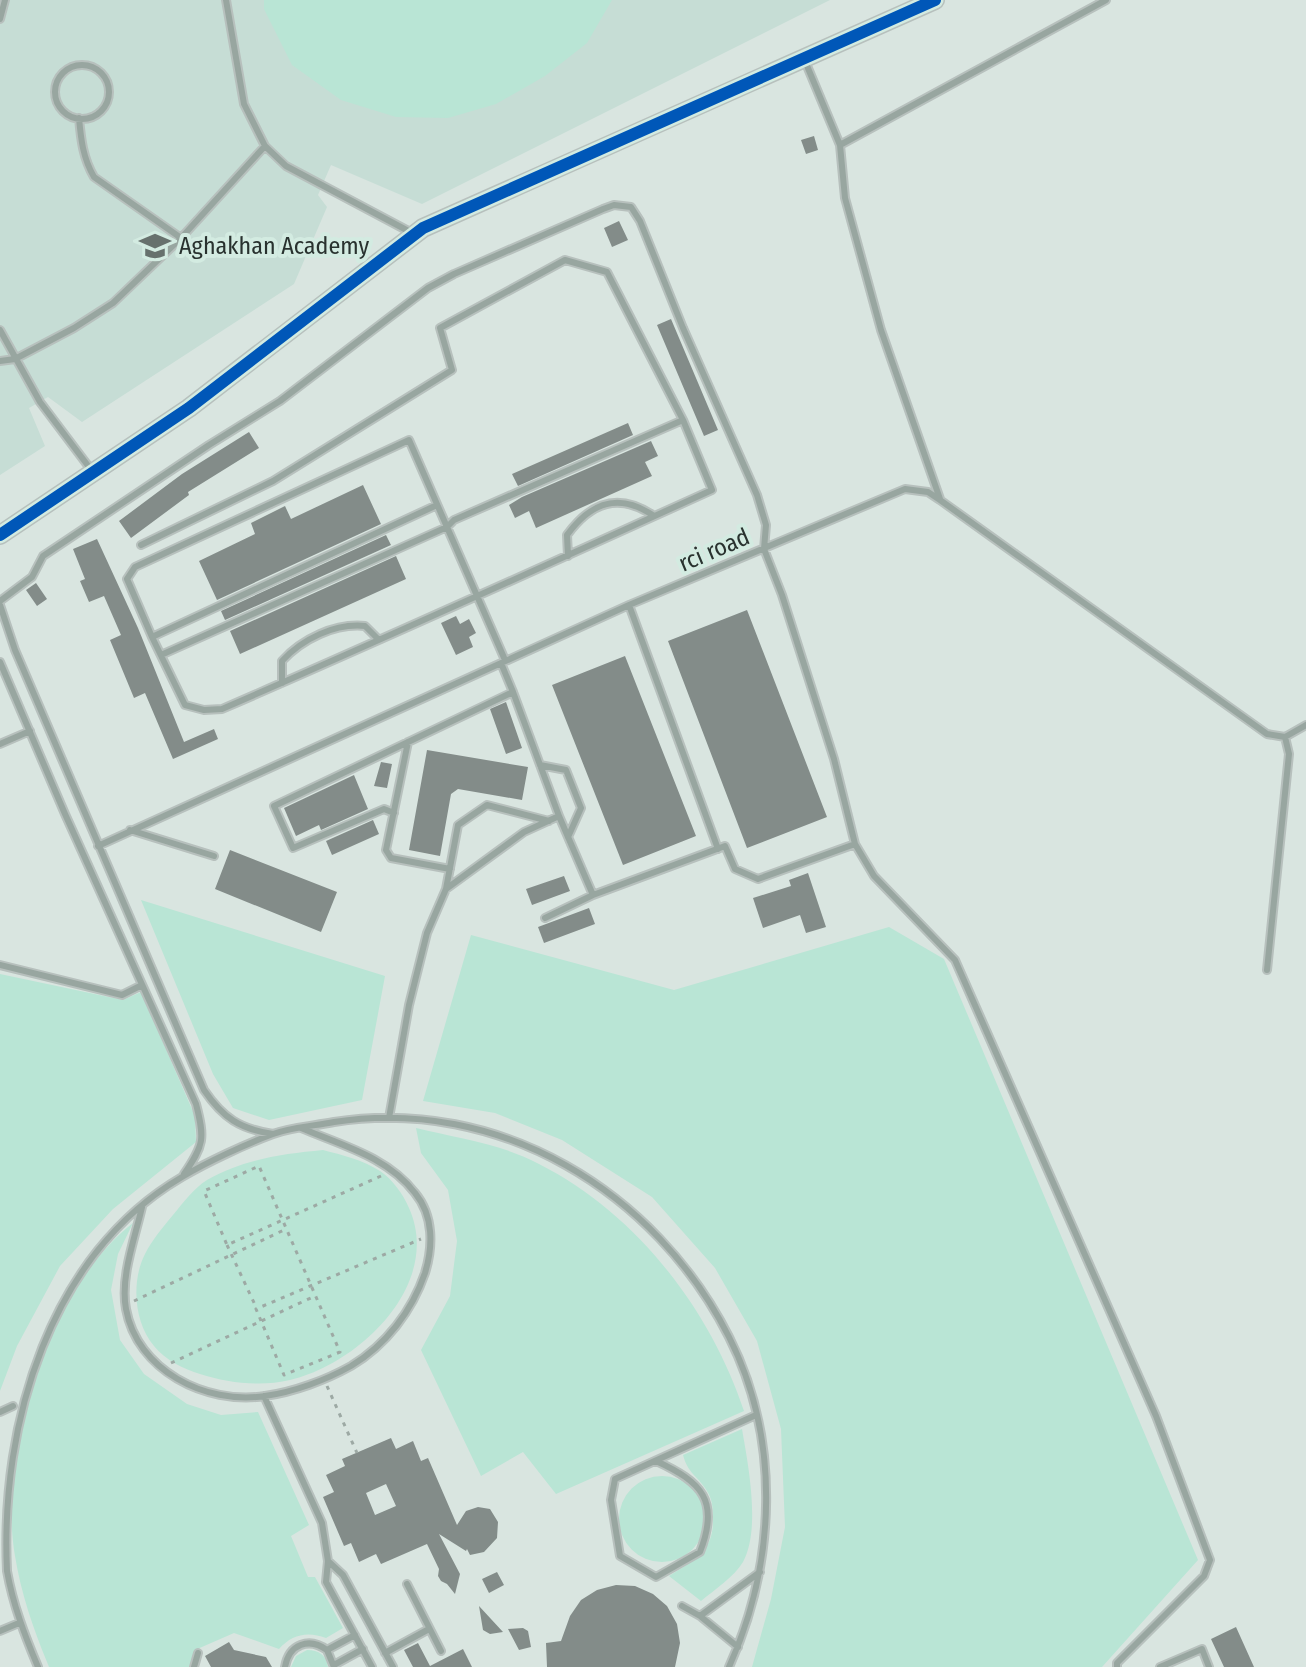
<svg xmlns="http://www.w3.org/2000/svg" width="1306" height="1667" font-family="'Fira Sans Condensed',sans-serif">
<rect width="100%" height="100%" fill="#d9e5e0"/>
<path fill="#c6ddd5" d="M0,0H830L422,204L331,165L318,195L327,207L294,284L82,422L48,397L29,408L45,446L0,475Z"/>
<path fill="#b9e5d5" d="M264,0H612L587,43L545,76L496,104L448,118L396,117L341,100L292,65L264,9Z
M141,900L385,976L362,1100L269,1120L233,1108L213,1074Z
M889,927L944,959L1198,1560L1102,1667H752L771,1599L785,1527L781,1429L757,1341L715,1268L652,1197L562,1140L495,1113L423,1101L471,935L674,990Z
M0,974L123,1000L141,992L195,1116L196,1142L113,1209L60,1266L17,1346L0,1391Z
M416,1128C457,1138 502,1144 539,1164C636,1213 710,1309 744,1411L556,1494L523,1452L481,1476L421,1350L450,1296L457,1241L448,1190L421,1153Z
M323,1150C342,1155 363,1160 380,1171C393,1180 403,1194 409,1208C443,1284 359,1364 290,1380C261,1387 228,1383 200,1374C184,1369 165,1360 154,1346C134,1323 131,1281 145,1254C152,1240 163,1227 173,1215C183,1203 194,1188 207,1180C244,1159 282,1154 323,1150Z
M133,1223L118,1254L111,1290L120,1340L144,1374L187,1404L221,1415L258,1412L309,1525L291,1536L308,1577H315L343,1628L326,1638C308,1631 292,1634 279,1649L234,1633L195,1650L189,1667H49L47,1662C33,1628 21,1593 15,1556C6,1505 14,1423 32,1375C38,1360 47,1345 53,1330C72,1291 98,1250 133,1223Z
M742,1429C748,1464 761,1529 743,1562C734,1577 714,1590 701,1601L669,1576C693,1561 713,1552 713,1521C713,1511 713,1500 707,1491C698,1476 688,1474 683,1455Z
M619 1519a43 43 0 1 1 86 0a43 43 0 1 1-86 0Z
M307,1650C319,1650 326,1655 328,1667H291L296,1656Z"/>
<path fill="#838c89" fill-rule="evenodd" d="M814,136L818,150L806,154L801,140Z
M619,221L628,240L612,247L604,228Z
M671,319L718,430L704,436L657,325Z
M628,423L633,435L518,486L512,474Z
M249,432L259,448L188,492L189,495L131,538L119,521L182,474Z
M651,441L658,456L645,462L652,476L536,528L529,511L515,518L509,505L522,497Z
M363,485L381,524L217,600L199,561L255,534L251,523L285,506L291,519Z
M386,535L391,545L225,620L221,611Z
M97,539L138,628L184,742L214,729L218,739L173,759L145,693L134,698L110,640L121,635L104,596L89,602L80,581L85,579L73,549Z
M396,556L406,579L240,654L230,631Z
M36,583L47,599L37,606L26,590Z
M747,610L827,817L747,848L668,641Z
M456,616L460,624L469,619L476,633L469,637L473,647L456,655L441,623Z
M625,656L696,836L623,865L552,685Z
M506,702L522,748L506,754L490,709Z
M427,750L528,767L522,800L458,789L451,794L440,856L409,850Z
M381,762L392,764L387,788L374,786Z
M354,775L368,809L321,830L319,825L296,836L284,808Z
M373,820L379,834L332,855L326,841Z
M230,850L337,892L321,932L215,889Z
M808,873L826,927L806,933L800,915L763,928L753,898L791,886L789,880Z
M564,876L570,891L532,905L526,889Z
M589,908L595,924L544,943L538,927Z
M391,1438L396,1449L413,1441L421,1461L428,1458L457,1525L466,1511L478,1507L490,1509L498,1522L497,1538L484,1552L470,1555L467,1549L466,1551L439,1534L460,1574L455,1594L447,1584L441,1581L438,1576L439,1569L427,1544L381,1564L376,1554L359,1562L351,1543L344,1546L323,1497L334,1492L326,1475L345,1466L342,1459ZM386,1484L396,1506L375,1515L366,1493Z
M497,1572L504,1585L489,1593L482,1579Z
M616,1585L635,1586L653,1594L667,1606L677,1624L680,1643L675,1667H547L546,1643L561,1641L570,1616L581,1600L597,1590Z
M479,1606L503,1632L490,1634L483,1630Z
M1236,1627L1254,1667H1224L1211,1639Z
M523,1628L528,1631L531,1647L519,1650L508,1629Z
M229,1642L234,1650L266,1657L272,1667H211L205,1656Z
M418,1643L430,1666L463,1649L472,1667H413L404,1650Z"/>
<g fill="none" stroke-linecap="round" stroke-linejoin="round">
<defs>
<path id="lane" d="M226,0L244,104L265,146L286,166L414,234
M0,19L5,0
M805,61L840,145L845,198L881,330L940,499
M55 92a27 27 0 1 1 54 0a27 27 0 1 1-54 0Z
M79,118C81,140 83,158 94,177L181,238
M840,145L1106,0
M0,330L40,402L92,471
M0,361L15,359L74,328L113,303L181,238L265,146
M141,545L273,481L452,370L440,328L565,260L607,272L683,420L712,490C549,564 386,638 222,709L204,710L185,705L152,637L127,579L135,567L409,440L505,660
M568,556L567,535C591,502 619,492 654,516
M0,601L32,577L43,556L209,445L280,401L428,288L454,274L603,209L614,205L631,207L640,221L683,328L757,495L766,525L764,549L782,595L834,759L855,844L874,876L955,960L1156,1416L1210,1560L1204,1576L1117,1663V1667
M0,605L15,650L204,1090C223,1118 240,1129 273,1134
M629,605L718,849
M152,637L437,505
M161,655L447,527L454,520L683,420
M0,662L65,814L196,1104C205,1139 204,1145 184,1174
M501,663L513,692
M282,683V661C302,639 335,623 365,626L378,639
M408,742L386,850L391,858L450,869
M0,744L30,731
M540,765L566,770L581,808L568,837
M559,816L593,895
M130,830L214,856
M98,846L629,605L905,489L928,492L940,500L1267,734L1285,737L1306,725
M446,889L458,825L487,805L549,821
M545,918L593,895L725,846L735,869L758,879L855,844
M0,965L122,995L142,985
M1267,970L1289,754L1285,737
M389,1118L409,1005L427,933L446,889L524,832L559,816L513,692L274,806L293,848L384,809L394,813
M142,1207C135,1238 120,1277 126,1309C137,1370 205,1405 265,1396C294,1392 326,1380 351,1366C386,1345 412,1311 425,1273C433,1247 434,1216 415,1193C388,1157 341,1145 301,1128
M264,1396L322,1523L328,1561L326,1582L372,1667
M0,1412L13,1406
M656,1461C702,1482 720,1501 700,1552L656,1577L620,1556L611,1500L615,1479L756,1415
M328,1561L343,1575L393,1667
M407,1584L441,1651
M682,1606L700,1616L738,1647
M700,1616L760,1572
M0,1631L19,1623
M327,1650L355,1635
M385,1653L429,1629
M334,1665L363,1649
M38,1667C25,1636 13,1605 7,1571C0,1423 50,1254 182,1177C207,1162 246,1144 273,1134C292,1127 314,1126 334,1122C499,1096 656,1192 729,1337C781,1440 776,1563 729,1667
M194,1667L198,1653
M285,1667C289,1644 309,1637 327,1650L334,1667
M1160,1667L1202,1649L1209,1667"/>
<path id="secondary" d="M0,535L189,408L423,228L935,0"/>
</defs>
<use href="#lane" stroke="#b7c0bd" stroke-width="10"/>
<use href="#secondary" stroke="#b7c0bd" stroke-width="20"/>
<path stroke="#9da9a4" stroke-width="3" stroke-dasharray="4 6" stroke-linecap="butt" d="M381,1176L227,1245L204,1191L259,1166C286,1228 313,1290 340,1352L284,1375L256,1309L421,1239
M227,1245L256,1307
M134,1301L286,1229
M171,1363L315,1296
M327,1386L357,1453"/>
<use href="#lane" stroke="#98a6a0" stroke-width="6"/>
<use href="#secondary" stroke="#9eaea9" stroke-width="16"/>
<defs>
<path id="cycleway" d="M0,535L189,408L423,228L935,0"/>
</defs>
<use href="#cycleway" stroke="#d3ebe1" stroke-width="17"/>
<use href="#cycleway" stroke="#0057b8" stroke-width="12"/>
</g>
<defs>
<symbol id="school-bare" viewBox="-9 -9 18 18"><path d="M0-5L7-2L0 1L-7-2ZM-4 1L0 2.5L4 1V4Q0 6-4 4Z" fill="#67716d" stroke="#d3ebe1" stroke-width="2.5" paint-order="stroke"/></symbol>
</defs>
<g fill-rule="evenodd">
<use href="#school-bare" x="133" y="224" width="44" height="44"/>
</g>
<g text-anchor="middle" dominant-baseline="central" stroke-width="8" stroke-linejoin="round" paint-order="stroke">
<g font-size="24" fill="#29322f" stroke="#d3ebe1" text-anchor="start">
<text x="179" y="246">Aghakhan Academy</text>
</g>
<g font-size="24" fill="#29322f" stroke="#d3ebe1">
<text transform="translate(714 550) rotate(-23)">rci road</text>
</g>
</g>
</svg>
